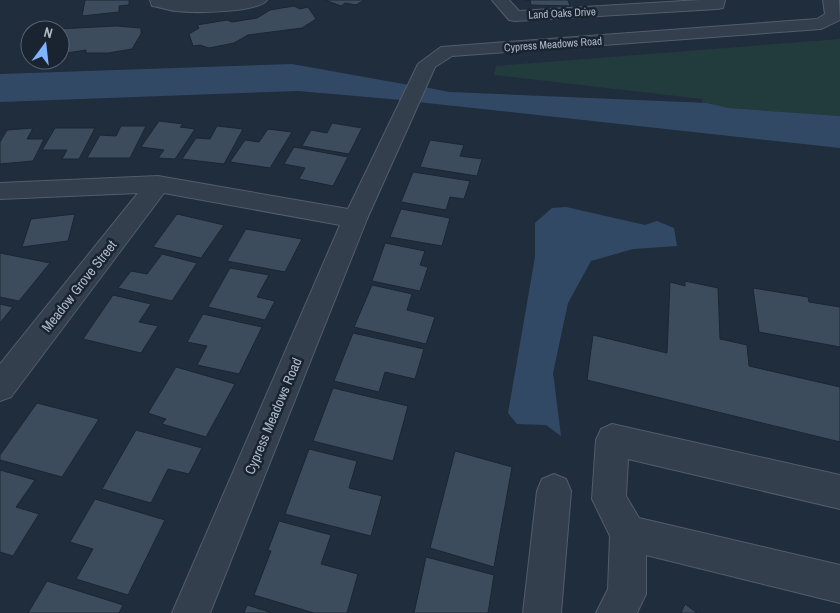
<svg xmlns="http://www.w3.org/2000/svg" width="840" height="613" font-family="'Archivo Narrow',sans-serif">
<rect width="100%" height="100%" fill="#202d3d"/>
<path fill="#223c3e" d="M840,39V116L729,108L702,102V99L494,75L496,66Z"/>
<path fill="#324966" d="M292,64L409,85L402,100L298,91L0,102V74Z
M424,87L449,92L707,103L729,108L840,116V148L418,102Z
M566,207L645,225L657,221L674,228L677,246L633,249L591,261L568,303L553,373L561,436L546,425L517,424L508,413L535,257V223L552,208Z"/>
<path fill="#3c4c5d" stroke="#1c2633" d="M85,0H129V5L119,6V12L82,16Z
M325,0H364L356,5L345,3L341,6Z
M525,0H568L570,6L531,5L530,0Z
M294,6L300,9L308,7L316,19L302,28L248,35L234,43L209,48L200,45L193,46L189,34L199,28L197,25L227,20L232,22L257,18L270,10Z
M116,26L141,28V34L132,49L108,53H86V50L60,54V30L57,29Z
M159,121L183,124L180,127L195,129L175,159L158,158L164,150L141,147Z
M332,123L362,128L349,154L302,146L311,130L327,133Z
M121,126H146L130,158H87L100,135L116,136Z
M217,126L243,129L224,164L182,159L196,138L210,139Z
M33,128L27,139H44L33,161L0,164V142L7,130Z
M55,128H95L79,159H62L67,150H42Z
M268,129L292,132L270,168L230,162L245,140L259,142Z
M430,140L464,145L460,156L482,159L477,176L420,167Z
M294,147L348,157L333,186L299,179L305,168L284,164Z
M413,172L470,181L464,199L450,197L446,210L401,202Z
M401,209L450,218L442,246L390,237Z
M75,214L68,241L22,247L31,219Z
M177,214L224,225L201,258L153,247Z
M246,229L302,239L285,272L227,261Z
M385,243L425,251L420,265L428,267L420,291L372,281Z
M0,253L50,263L19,301L0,297Z
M162,254L197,263L172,301L118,288L131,271L147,274Z
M230,268L269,275L257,297L275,301L265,320L208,307Z
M685,281L718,288L720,339L747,345L749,366L840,387V442L587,380L593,335L667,353L670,282L685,286Z
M372,285L412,294L407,310L435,317L426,344L354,327Z
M753,288L808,297L809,302L840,307V347L759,332Z
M113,295L151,304L139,322L158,326L141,353L83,339Z
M0,304L13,307L0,323Z
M203,314L262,327L239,374L197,365L207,346L187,342Z
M353,333L424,349L415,379L385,372L379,392L334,381Z
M176,367L235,384L206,437L162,424L166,419L148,413Z
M333,388L408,406L393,461L313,441Z
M37,403L99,419L62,477L0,460V455Z
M136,430L202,448L189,474L168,469L151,503L102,489Z
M309,449L357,461L349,488L382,496L371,536L285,514Z
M455,451L512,467L494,567L430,548Z
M0,470L35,480L16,507L39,514L13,556L0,552Z
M95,499L165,520L128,595L76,579L93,549L70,542Z
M279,521L331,535L321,564L358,574L347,613H314L254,595L271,551L268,550Z
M426,557L494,575L488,613H414Z
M47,581L123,605L119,613H28Z
M685,604L697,613H681Z
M247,605L272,613H244Z"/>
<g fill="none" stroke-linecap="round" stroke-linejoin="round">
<defs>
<path id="minor" d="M150,0H267C258,13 192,13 175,11C168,10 160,7 152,6Z
M492,0H509L519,11L700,0H725L723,8L717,9L515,21L509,20Z
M823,0H839L840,20L821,29L452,56L435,67L367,219L210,613H172L340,225L164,193L11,397L0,401V364L138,193L0,199V183L158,176L348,209L418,64L441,47L817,19L825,14Z
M612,424L840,475V509L628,459L626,496L639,518L840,565V603L646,555V594L637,613H596L608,589L610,536L592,499L596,440L601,429Z
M554,474L566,479L571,491L561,613H523L537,491L542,479Z"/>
</defs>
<use href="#minor" stroke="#525d6b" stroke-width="2"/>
<use href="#minor" fill="#343f4d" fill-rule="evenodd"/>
</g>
<g text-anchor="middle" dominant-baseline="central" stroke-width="5" stroke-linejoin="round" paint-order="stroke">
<g font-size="11" fill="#afbac9" stroke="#1a2431">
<text transform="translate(562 13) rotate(-3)">Land Oaks Drive</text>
<text transform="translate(553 44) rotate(-4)">Cypress Meadows Road</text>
</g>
<g font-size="14" fill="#afbac9" stroke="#1a2431">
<text transform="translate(79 286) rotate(-52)">Meadow Grove Street</text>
<text transform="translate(273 416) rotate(-67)">Cypress Meadows Road</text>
</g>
</g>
<g transform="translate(45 45) rotate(15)"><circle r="24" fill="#1a2431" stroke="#56606e"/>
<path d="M0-4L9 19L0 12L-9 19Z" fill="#7eb4ff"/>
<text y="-8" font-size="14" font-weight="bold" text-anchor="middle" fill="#afbac9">N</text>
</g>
</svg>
